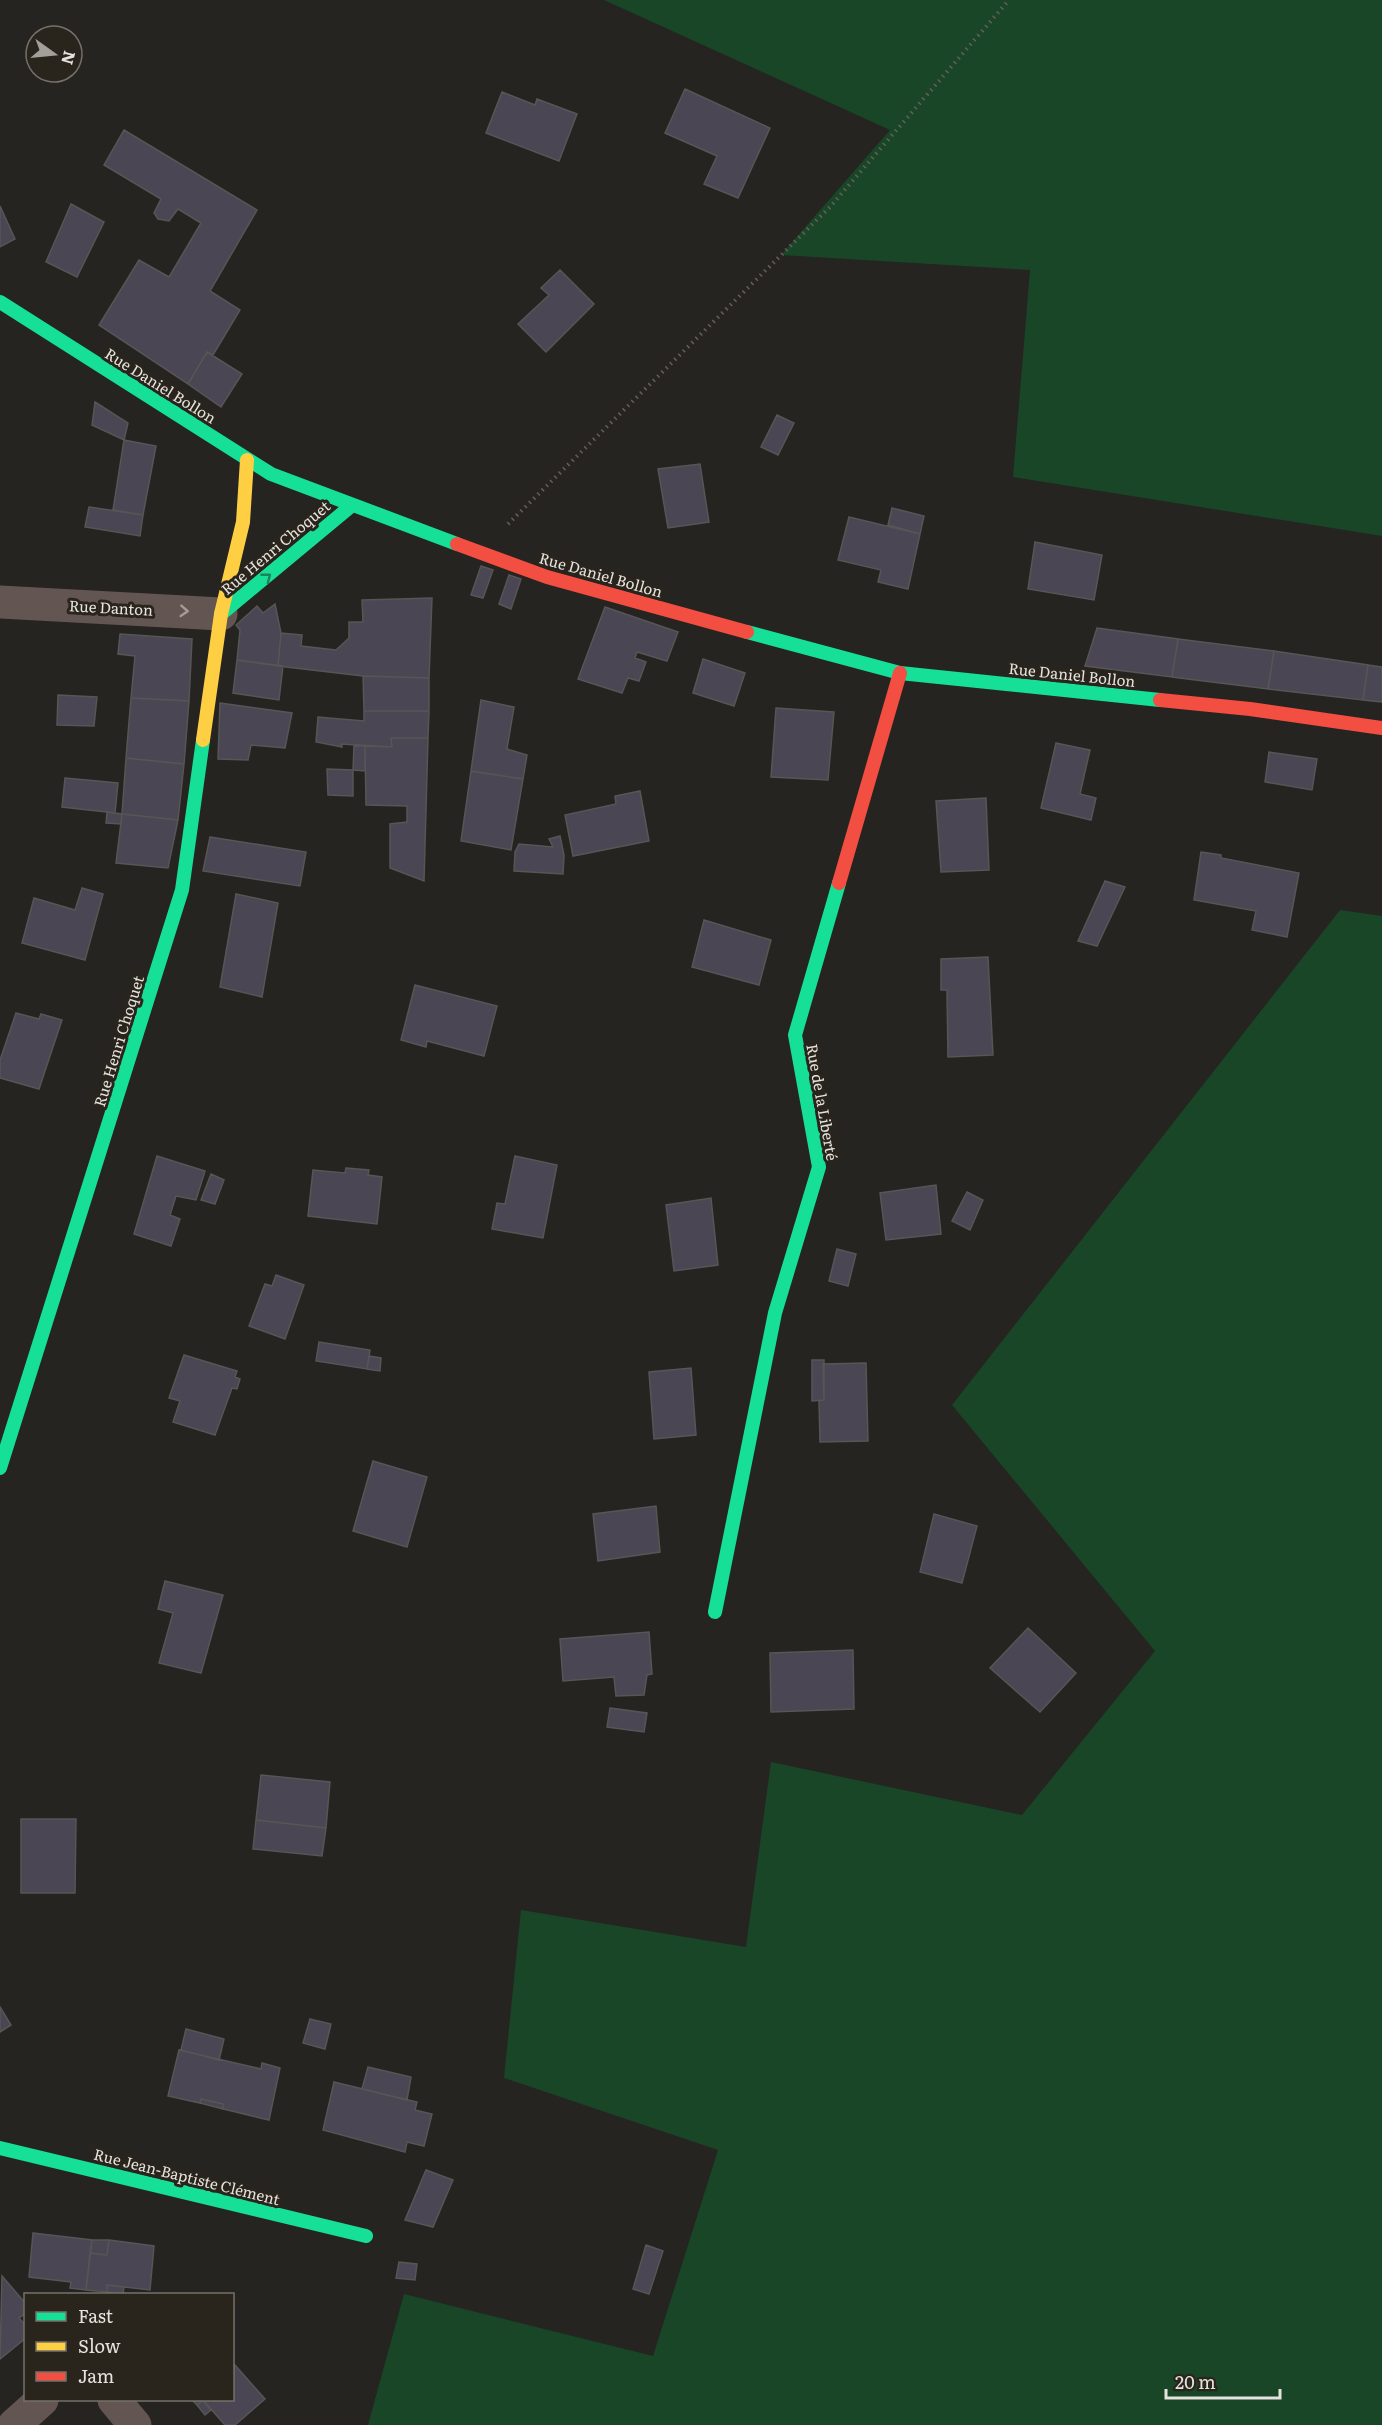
<svg xmlns="http://www.w3.org/2000/svg" width="1382" height="2425" font-family="Literata,serif">
<rect width="100%" height="100%" fill="#262420"/>
<path fill="#184627" d="M604,0H1382V536L1013,477L1030,270L781,255L890,130Z
M1340,910L1382,916V2425H368L404,2294L653,2356L718,2150L504,2078L521,1910L746,1947L771,1762L1022,1815L1155,1651L952,1405Z"/>
<path fill="#4b4654" stroke="#565655" stroke-width="1.5" d="M685,89L770,128L738,198L704,184L717,156L665,133Z
M502,92L535,105L537,99L577,114L559,161L486,133Z
M124,130L257,210L210,291L240,310L213,355L207,352L188,384L99,325L139,260L169,277L201,223L178,209L169,221L158,219L154,213L161,199L104,165Z
M71,204L104,222L77,277L46,262Z
M0,206L15,239L0,247Z
M560,270L594,304L546,352L518,324L549,295L541,288Z
M207,352L242,374L221,407L188,384Z
M95,402L128,423L124,440L92,425Z
M777,415L794,423L778,455L761,447Z
M124,440L156,446L143,515L113,510Z
M700,464L709,522L668,528L658,469Z
M89,507L143,515L140,536L85,527Z
M892,508L924,516L920,534L888,525Z
M849,517L920,534L908,589L878,582L881,570L838,560Z
M1035,542L1102,555L1094,600L1028,589Z
M481,566L493,570L483,598L471,595Z
M509,575L521,579L511,609L499,604Z
M432,598L429,678L363,676L278,666L281,633L302,635L301,646L336,650L349,638V622H363L362,600Z
M275,604L281,633L278,666L237,660L240,630L236,625L257,606L263,613Z
M605,607L678,632L667,661L637,652L635,658L646,662L639,681L628,678L622,693L578,679Z
M1097,628L1178,639L1172,677L1085,666Z
M120,634L192,639L189,701L131,698L135,656L118,654Z
M1178,639L1274,651L1268,689L1172,677Z
M1274,651L1368,665L1363,700L1268,689Z
M703,659L745,673L734,706L693,693Z
M237,660L283,666L279,700L233,693Z
M1368,665L1382,667V702L1363,700Z
M363,676L429,678V711H364Z
M58,695L97,697L94,726L57,725Z
M131,698L189,701L184,764L126,758Z
M481,700L514,707L507,749L527,755L523,779L471,771Z
M220,703L292,713L285,748L251,745L248,760L218,759Z
M776,708L834,712L828,780L771,777Z
M364,711H429L428,738H391L392,747L341,744L342,747L316,742L318,717L364,721Z
M391,738H428L424,881L390,868V824L407,822V806L366,805L365,746L392,747Z
M1056,743L1090,750L1080,794L1096,798L1091,820L1041,808Z
M354,746H365V771L353,770Z
M1269,752L1317,759L1312,790L1265,782Z
M126,758L184,764L178,820L122,814Z
M327,769L353,770V796L328,795Z
M471,771L523,779L511,850L461,841Z
M65,778L118,783L115,813L62,807Z
M640,791L649,841L573,856L565,815L616,804L615,796Z
M986,798L989,870L941,872L936,801Z
M107,812L122,814L121,824L106,823Z
M122,814L178,820L168,868L116,863Z
M560,836L564,855L563,874L514,871L515,852L519,844L553,847L549,839Z
M210,837L306,852L300,886L203,871Z
M1201,852L1221,855V858L1299,873L1287,937L1252,930L1256,911L1194,900Z
M1105,881L1125,887L1097,946L1078,941Z
M82,888L103,894L85,960L22,943L34,898L75,910Z
M236,894L278,903L262,997L220,987Z
M704,920L771,940L759,985L692,967Z
M988,957L993,1055L948,1057L947,990H941V959Z
M415,985L497,1006L484,1056L427,1041L426,1047L401,1040Z
M16,1013L39,1019L41,1014L62,1020L39,1089L0,1078V1060Z
M157,1156L205,1171L196,1200L176,1196L170,1215L180,1219L171,1246L134,1234Z
M515,1156L557,1165L543,1238L492,1229L497,1203L505,1204Z
M346,1168L369,1170L368,1175L382,1177L377,1224L308,1216L313,1170L345,1173Z
M211,1174L224,1180L215,1204L201,1200Z
M936,1185L941,1234L886,1240L880,1193Z
M967,1192L983,1200L970,1230L952,1221Z
M711,1198L718,1265L674,1271L666,1205Z
M837,1249L856,1254L848,1286L829,1281Z
M276,1275L304,1285L285,1339L249,1326L265,1284L272,1286Z
M319,1342L370,1350L367,1369L316,1361Z
M184,1355L237,1371L235,1377L240,1379L237,1389L232,1388L215,1435L173,1422L180,1401L169,1398Z
M369,1356L381,1358L380,1371L367,1369Z
M812,1360H824V1400L812,1401Z
M866,1363L868,1441L820,1442L819,1401L824,1400L823,1364Z
M691,1368L696,1435L654,1439L649,1372Z
M373,1461L427,1477L407,1547L353,1531Z
M656,1506L660,1552L598,1561L593,1514Z
M934,1514L977,1526L962,1583L920,1572Z
M165,1581L223,1595L201,1673L159,1663L173,1613L158,1609Z
M1028,1628L1076,1673L1040,1712L990,1668Z
M649,1632L652,1674L647,1675L644,1695L616,1696L614,1677L563,1681L560,1639Z
M853,1650L854,1709L771,1712L770,1653Z
M610,1708L647,1713L644,1732L607,1727Z
M261,1775L330,1782L326,1828L256,1820Z
M21,1819H76L75,1893H21Z
M256,1820L326,1828L322,1856L253,1849Z
M0,2007L11,2025L0,2032Z
M310,2019L331,2024L325,2049L303,2043Z
M186,2029L224,2039L219,2060L181,2050Z
M179,2050L261,2069L262,2063L280,2068L269,2120L223,2109V2104L201,2099L200,2103L168,2096Z
M368,2067L411,2077L407,2100L362,2089Z
M334,2082L417,2102L415,2110L432,2114L424,2146L407,2142L405,2152L323,2130Z
M201,2099L223,2104V2109L200,2103Z
M426,2170L453,2180L433,2227L405,2220Z
M33,2233L92,2240L86,2290L70,2288L71,2282L29,2277Z
M92,2240H109L107,2255L90,2253Z
M109,2240L154,2246L150,2290L107,2285V2292L86,2290L90,2253L107,2255Z
M646,2245L663,2251L649,2294L633,2289Z
M399,2262L417,2264L415,2280L396,2278Z
M2,2276L26,2304V2313L19,2318L26,2326V2338L0,2359Z
M107,2285L124,2287L123,2294L107,2292Z
M234,2364L265,2399L235,2425H225L203,2400L197,2405L192,2400H232Z
M203,2400L211,2410L205,2415L197,2405Z"/>
<g fill="none" stroke-linecap="round" stroke-linejoin="round">
<path stroke="#665e5a" stroke-width="4" stroke-dasharray="1.5 4.5" stroke-linecap="butt" d="M508,524L830,207L1009,0"/>
<path stroke="#635551" stroke-width="33" d="M0,602L221,614
M114,2400L135,2425
M14,2425L42,2400"/>
<path stroke="#16e098" stroke-width="14" d="M0,302L271,474L457,544
M221,614L351,506
M747,632L900,673L1160,700
M0,1468L182,890L203,740
M715,1612L775,1313L819,1167L795,1035L839,883
M0,2148L366,2236"/>
<path stroke="#ffcf43" stroke-width="14" d="M203,740L221,614L243,522L247,460"/>
<path stroke="#f24e42" stroke-width="14" d="M457,544L547,577L747,632
M1160,700L1250,709L1382,728
M839,883L900,673"/>
</g>
<defs><path id="oneway-chevron" d="M-2-3.5L2.5 0L-2 3.5" fill="none" stroke-width="1.6" stroke-linecap="round" stroke-linejoin="round" transform="scale(1.5)"/></defs>
<use stroke="#20825a" href="#oneway-chevron" transform="translate(267 577) rotate(-38)"/>
<use stroke="#a49c97" href="#oneway-chevron" transform="translate(184 611) rotate(4)"/>
<g text-anchor="middle" dominant-baseline="central" stroke-width="6" stroke-linejoin="round" paint-order="stroke">
<g font-size="15" fill="#e6e2dd" stroke="#2a251c">
<text transform="translate(161 385) rotate(32)">Rue Daniel Bollon</text>
<text transform="translate(275 547) rotate(-40)">Rue Henri Choquet</text>
<text transform="translate(601 574) rotate(16)">Rue Daniel Bollon</text>
<text transform="translate(111 607) rotate(3)">Rue Danton</text>
<text transform="translate(1072 674) rotate(6)">Rue Daniel Bollon</text>
<text transform="translate(118 1041) rotate(-73)">Rue Henri Choquet</text>
<text transform="translate(823 1102) rotate(80)">Rue de la Liberté</text>
<text transform="translate(187 2176) rotate(14)">Rue Jean-Baptiste Clément</text>
</g>
</g>
<rect x="24" y="2293" width="210" height="108" fill="#2a251c" stroke="#757169" stroke-width="1.5"/>
<rect x="36" y="2312" width="30" height="9" fill="#16e098" stroke="#757169" stroke-width="1.5"/>
<text x="78" y="2323" font-size="18" fill="#e6e2dd">Fast</text>
<rect x="36" y="2342" width="30" height="9" fill="#ffcf43" stroke="#757169" stroke-width="1.5"/>
<text x="78" y="2353" font-size="18" fill="#e6e2dd">Slow</text>
<rect x="36" y="2372" width="30" height="9" fill="#f24e42" stroke="#757169" stroke-width="1.5"/>
<text x="78" y="2383" font-size="18" fill="#e6e2dd">Jam</text>
<g transform="translate(54 54) rotate(105)"><circle r="28" fill="#2a251c" stroke="#757169" stroke-width="1.5"/>
<path d="M0-4.5L10 22L0 15L-10 22Z" fill="#a3a09b"/>
<text y="-9" font-size="16" font-weight="bold" text-anchor="middle" fill="#e6e2dd">N</text>
</g>
<path d="M1166 2389v9h114v-9" fill="none" stroke="#e6e2dd" stroke-width="3"/>
<text x="1175" y="2389" font-size="18" fill="#e6e2dd" stroke="#2a251c" stroke-width="4.5" paint-order="stroke">20 m</text>
</svg>
